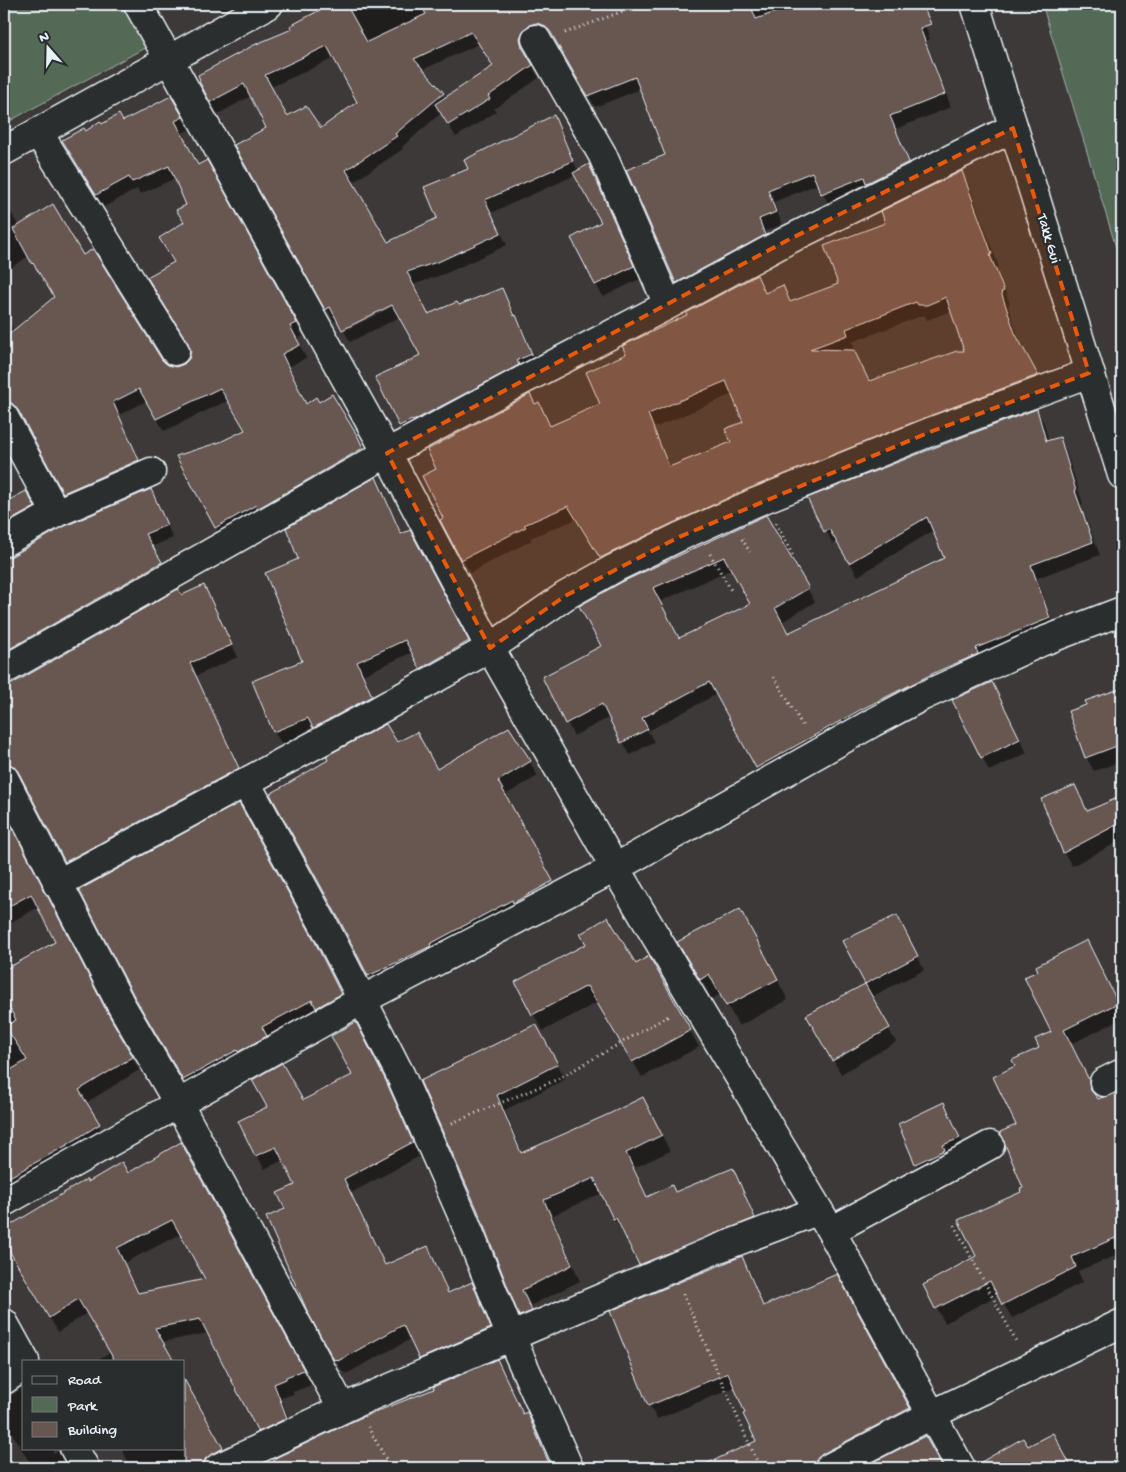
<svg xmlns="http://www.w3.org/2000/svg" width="1126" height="1472" font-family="'Gochi Hand',sans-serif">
<rect width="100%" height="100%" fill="#3d3938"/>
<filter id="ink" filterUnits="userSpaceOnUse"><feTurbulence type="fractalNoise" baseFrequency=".02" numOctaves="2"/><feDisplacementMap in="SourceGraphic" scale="10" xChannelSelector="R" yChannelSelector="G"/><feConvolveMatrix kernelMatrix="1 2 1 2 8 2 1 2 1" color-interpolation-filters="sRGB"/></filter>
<g filter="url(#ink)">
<path fill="#546a57" stroke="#9eaea8" d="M4,4H130L152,44L4,124Z
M1042,4H1122V267Z"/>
<path fill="#0007" fill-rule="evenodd" d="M216,4H268L227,24Z
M286,4H299L290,7Z
M334,4H918L930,39L926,41L951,107L896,129L915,175L829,205L818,184L774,202L782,225L765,231L771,247L684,295L677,283L667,155L641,89L595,107L558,44L552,37L543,35L529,43L527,52L529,60L539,78L494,109L496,112L456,137L441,113L402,147L403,149L352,183L387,244L439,218L470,170L554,117L561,129L578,172L589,166L596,178L640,279L603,297L596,284L603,223L576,175L491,213L507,245L447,273L413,285L428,316L458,307L502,289L523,329L538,367L407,438L376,377L421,355L400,317L350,342L344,331L399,303L397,301L334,321L236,146L268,128L251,96L218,114L200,82L294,30L292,26ZM479,44L494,67L445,99L422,70ZM335,58L359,102L321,129L287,118L271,87Z
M171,97L189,130L181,134L198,166L206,162L303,336L297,339L306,358L288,367L306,405L319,404L356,436L369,462L223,540L216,527L220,443L247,430L229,400L164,431L147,401L119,415L145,473L71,505L25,421L21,416L13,414L4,416V329L11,325L14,331L55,297L29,256L4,272V200L19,227L83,256L161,360L167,366L175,368L184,365L190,358L192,350L175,263L185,223L187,206L176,178L140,194L137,189L104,207L70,153L85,132L102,126L123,123Z
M961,173L969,186L999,267L996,268L1010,304L1008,305L1022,348L1044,389L609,571L577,519L530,538L532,540L470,573L442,520L445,519L438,470L539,404L551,427L602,404L627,354L688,315L757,276L766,294L782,287L791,303L840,285L887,224ZM952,311L966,352L870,382L854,351H848L855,348L852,342L924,315L927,320ZM733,394L744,423L732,442L670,468L654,428Z
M1036,410L1044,423L1049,442L1059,439L1066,451L1083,504L1081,505L1100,555L1037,578L1056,631L765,780L717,694L648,731L654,742L630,755L610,717L574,736L544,677L603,647L581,606L765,517L815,602L782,622L788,634L946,559L934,530L858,576L837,542L833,544L809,499ZM732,569L752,605L679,640L659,602Z
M4,451L12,467L4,477Z
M376,479L402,535L417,545L475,654L428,681L413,652L363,675L378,709L282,744L274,732L254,682L304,661L300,560Z
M151,491L173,538L151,547L168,576L4,669V559L12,557Z
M26,492L41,520L4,541V505Z
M203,586L238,657L196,676L246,781L73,874L25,781L20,777L12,775L4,777V687L12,685Z
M992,683L1027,753L989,771L982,757Z
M1122,689V761L1094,771L1086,757L1088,705L1087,702Z
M509,728L538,776L505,795L560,896L377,989L369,975L397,744L437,770Z
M1122,797V840L1072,866L1064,853L1043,800H1082L1087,812Z
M4,813L113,1024L139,1070L86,1103L106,1138L4,1196V961L8,970L57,942L39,907L4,926Z
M751,930L788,1000L739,1026L721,994L712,999L679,942Z
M905,930L924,970L871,997L896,1042L841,1074L808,1015L866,984L844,942Z
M318,949L348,1007L191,1092L135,995Z
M1095,956L1122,1011V1019L1071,1044L1097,1099L1111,1097L1122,1092V1226L1110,1231L1120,1254L1078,1271L1083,1282L1012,1318L998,1295L945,1323L924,1286L978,1256L1023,1193L1024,1188L1018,1126L1017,1067L1041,1049L1053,1032Z
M649,958L699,1047L642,1077L598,1002L543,1031L516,983L635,966Z
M535,1026L566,1079L505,1110L522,1153L651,1114L670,1151L634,1168L648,1198L675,1194L732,1170L741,1185L763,1233L648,1280L625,1233L623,1234L614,1219L602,1193L552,1216L580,1281L530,1306L539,1326L529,1331L521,1315L479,1211L422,1082Z
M363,1037L393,1096L420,1156L351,1193L385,1266L427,1248L449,1293L471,1283L479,1297L497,1342L428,1372L411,1339L346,1374L345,1372L343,1373L335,1359L287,1210L297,1185L284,1160L264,1169L240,1121L303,1101L353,1075Z
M944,1104L966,1149L922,1174L916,1163Z
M189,1158L311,1385L293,1392L294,1394L281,1398L294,1432L268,1445L208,1333L162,1342L172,1361H95L111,1352L87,1313L58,1332L4,1240V1230L86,1180L88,1183ZM181,1234L207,1279L139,1294L124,1263Z
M741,1258L750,1272L764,1307L844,1290L917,1423L830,1468H730L734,1466L758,1441L736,1387L657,1419L649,1405Z
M497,1361L523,1415L527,1414L535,1428L552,1468H279L275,1460L436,1390Z
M184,1381L230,1463L219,1468H132L121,1448H184Z
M21,1388L24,1393V1448H52L54,1454L58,1451L67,1468H33L4,1420V1397L14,1394Z
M925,1437L942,1468H865Z
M1027,1447L1060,1448L1071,1468H978L977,1465Z
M680,1464L683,1468H669Z"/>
<path fill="#685651" stroke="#e8f1f8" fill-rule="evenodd" d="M331,4H346L367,42L426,14L420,4H750L756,19L798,4H922L931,24L920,28L945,94L890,116L909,162L869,182L866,183L864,177L821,194L812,172L768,190L776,212L759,219L765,235L676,283L626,170L665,155L635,77L587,96L550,31L543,25L536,23L529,25L523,31L520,38L522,47L533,65L488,96L490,99L448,125L435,104L493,66L471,32L414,59L444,93L395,134L397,136L346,170L388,242L437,218L424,187L468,169L464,160L554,115L573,161L485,200L501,233L440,261L407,272L428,314L457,302L459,305L502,288L514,316L516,315L532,354L517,360L519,365L413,421L412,420L399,426L375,377L414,359V358L420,355L392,305L342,330L330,307L325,310L234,145L266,128L244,84L210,102L199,81L200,80L198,75L254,45L292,29L290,26ZM327,46L357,102L321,128L306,106L287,116L265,75Z
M171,96L183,117L175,121L198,165L207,160L297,323L290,326L300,345L282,354L306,404L316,397L319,402L332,394L358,437L363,448L257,509L256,505L215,528L176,456L220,442L245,430L220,388L156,419L139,389L113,402L139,460L63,493L18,410L12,403L4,401V338L54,297L33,263L32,264L13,229L53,204L83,255L93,249L162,360L168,365L176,367L184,364L189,359L191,351L188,343L147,277L174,262L159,238L184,222L176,210L186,205L169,166L132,182L129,177L96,195L62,140L84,128L86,131L100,121L102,124L119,114L123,121Z
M589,164L634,266L595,285L571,238L601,222L573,173Z
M962,171L992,254L990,255L1004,291L1001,292L1015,333L1038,375L924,418L748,489L673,523L600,558L568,506L524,525L526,527L461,560L440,520L443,518L422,476L436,469L427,450L530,394L535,404L539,402L550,426L600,404L586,372L626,354L622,346L687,315L686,313L757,275L765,293L783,285L790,302L838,284L824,246L885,223L881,211ZM946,297L964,351H957L869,381L854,350L810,349L848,335L846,329L916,302L918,305H927ZM726,381L743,422L725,429L731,442L669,467L648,414Z
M1037,409L1046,441L1060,437L1076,491H1075L1093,542L1031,565L1050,618L976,648L978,654L938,671L860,710L756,768L709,682L642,718L648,729L621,743L602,704L565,724L542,677L601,646L579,606L622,582L766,515L809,588L775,608L788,633L944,558L927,517L849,563L829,529L824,532L807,498L936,447ZM724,557L750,604L679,638L653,588Z
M376,477L401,534L410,530L469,641L420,669L405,640L357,662L372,696L313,728L308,718L273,732L252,681L302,661L265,573L298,559L286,528Z
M151,489L167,525L145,534L162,562L4,652V558L12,556L63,527Z
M26,491L35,507L4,524V503Z
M204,585L232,645L190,663L239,768L65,862L18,771L12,765L4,763V686L12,684L178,589L182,595Z
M992,682L1020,739L981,758L952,700Z
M1122,688V744L1085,758L1068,711L1086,705L1085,701Z
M386,724L397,742L417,732L437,769L509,727L531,761L498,781L553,881L513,903L512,900L430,944L431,946L368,976L339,919L270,794L328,760L326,756Z
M1075,785L1087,811L1122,796V822L1063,853L1041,799Z
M239,803L311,934L341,994L316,1008L312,1000L262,1027L267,1036L238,1052L237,1050L183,1080L134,996L79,890Z
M4,812L42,885L43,891L47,895L106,1010L133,1057L79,1090L100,1124L67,1145L4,1180V1074L27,1060L5,1026L16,1020L4,998V970L55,942L31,894L4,909Z
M740,909L778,979L726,1006L709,974L700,980L677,942Z
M897,915L918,956L865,984L842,941Z
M608,917L636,964L649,956L691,1030L632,1062L587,986L532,1015L515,982L586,944L580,934Z
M1087,940L1118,1003L1064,1030L1089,1080L1090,1089L1098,1099L1122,1090V1235L1072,1257L1076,1267L1002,1305L990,1281L935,1309L923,1285L976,1256L958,1220L1021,1192L1020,1189L1023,1188L1000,1132L1016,1125L993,1077L1015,1066L1012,1060L1039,1048L1035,1039L1051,1032L1024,977L1038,971L1036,966Z
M865,984L890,1028L832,1061L806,1015Z
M356,1022L386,1081L413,1142L344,1179L385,1265L428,1246L448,1293L472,1282L491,1328L419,1359L403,1325L338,1361L336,1359L334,1360L308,1313L266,1217L285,1209L277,1193L295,1185L276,1147L255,1156L238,1121L267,1107L252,1080L282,1063L303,1100L352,1075L331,1036Z
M536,1024L558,1064L497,1095L521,1153L609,1114L643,1097L662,1135L626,1153L647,1197L672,1185L675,1192L733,1168L755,1218L639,1265L616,1218L613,1219L594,1178L544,1200L572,1265L522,1290L532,1311L519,1316L478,1211L420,1081Z
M944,1102L960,1138L943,1145L945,1150L915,1164L898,1124Z
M181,1142L304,1370L286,1377V1379L274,1384L287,1418L258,1432L200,1319L155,1328L174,1361H115L78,1299L49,1318L4,1242V1229L87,1179L88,1182L122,1162L128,1173ZM172,1220L205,1279L138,1293L117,1248Z
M742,1256L763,1306L837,1274L910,1408L822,1454L816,1460L814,1468H697L756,1441L743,1414L745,1413L728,1373L648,1406L610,1311Z
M497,1359L523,1414L527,1412L551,1468H278L273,1459L360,1418L434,1389L433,1387Z
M184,1379L223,1448L205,1459L203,1468H184Z
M1053,1433L1072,1468H977L976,1465L1023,1438L1028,1446Z
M925,1436L943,1468H862Z"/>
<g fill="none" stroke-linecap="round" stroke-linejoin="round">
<defs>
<path id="street" d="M138,4L387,453L490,648L615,868L831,1231L961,1468
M536,39L602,154L668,305
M38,132L175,351
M4,151L269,4
M4,417L56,513
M4,542L56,513L151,472
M4,670L387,453L523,380L668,305L788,240L1013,128
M4,778L120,1003L178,1103L342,1408
M246,783L325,927L400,1074L463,1217L511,1337L569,1468
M57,884L370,715L490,648L565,596L615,568L679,537L754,503L930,432L1089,373
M1104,1082L1122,1073
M4,1202L362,1000L615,868L872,723L921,697L1041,642L1122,611
M831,1231L990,1145
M4,1380L24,1366
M218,1468L355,1403L714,1250L817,1211
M829,1468L933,1414L1122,1323"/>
<path id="secondary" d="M975,4L1122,475
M4,1323L25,1361
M74,1448L85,1468"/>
</defs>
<use href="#street" stroke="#e8f1f8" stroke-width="31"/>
<use href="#secondary" stroke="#e8f1f8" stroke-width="31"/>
<path stroke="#e8f1f8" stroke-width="3" stroke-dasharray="1 4" stroke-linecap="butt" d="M565,33L642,4
M776,523L793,556
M742,539L750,552
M710,554L731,590
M774,677L804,728
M452,1123L556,1080L670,1015
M954,1225L1017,1343
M683,1294L760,1468
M368,1427L391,1468"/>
<use href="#street" stroke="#2a2d2e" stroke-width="28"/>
<use href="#secondary" stroke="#2a2d2e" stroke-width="28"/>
</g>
</g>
<path fill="#e8590c" fill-opacity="0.2" stroke="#e8590c" stroke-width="4" stroke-dasharray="10 6" stroke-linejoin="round" d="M1013,128L1089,373L930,432L679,537L565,596L490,648L387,453L788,240Z"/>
<g text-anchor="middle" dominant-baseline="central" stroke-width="4.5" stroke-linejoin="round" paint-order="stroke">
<g font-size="15" fill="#e8f1f8" stroke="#2a2d2e">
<text transform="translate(1048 239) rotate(73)">Takk Gui</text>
</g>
</g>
<rect width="1126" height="1472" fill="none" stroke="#2a2d2e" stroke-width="20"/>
<rect x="10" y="10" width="1106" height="1452" fill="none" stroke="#e8f1f8" stroke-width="2" filter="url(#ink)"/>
<rect x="22" y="1360" width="162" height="90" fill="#2a2d2e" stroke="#767b7f"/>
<rect x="32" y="1376" width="25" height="8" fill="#2a2d2e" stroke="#767b7f"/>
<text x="68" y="1384" font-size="15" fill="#e8f1f8">Road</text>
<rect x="32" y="1397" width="25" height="15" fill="#546a57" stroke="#767b7f"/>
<text x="68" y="1410" font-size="15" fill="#e8f1f8">Park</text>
<rect x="32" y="1422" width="25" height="15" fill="#685651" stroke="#767b7f"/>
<text x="68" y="1434" font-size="15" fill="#e8f1f8">Building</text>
<g transform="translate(48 48) rotate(340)" stroke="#2a2d2e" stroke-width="4" paint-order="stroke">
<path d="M0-4L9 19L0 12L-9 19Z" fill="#e8f1f8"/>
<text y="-8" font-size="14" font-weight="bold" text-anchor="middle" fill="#e8f1f8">N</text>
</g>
</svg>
